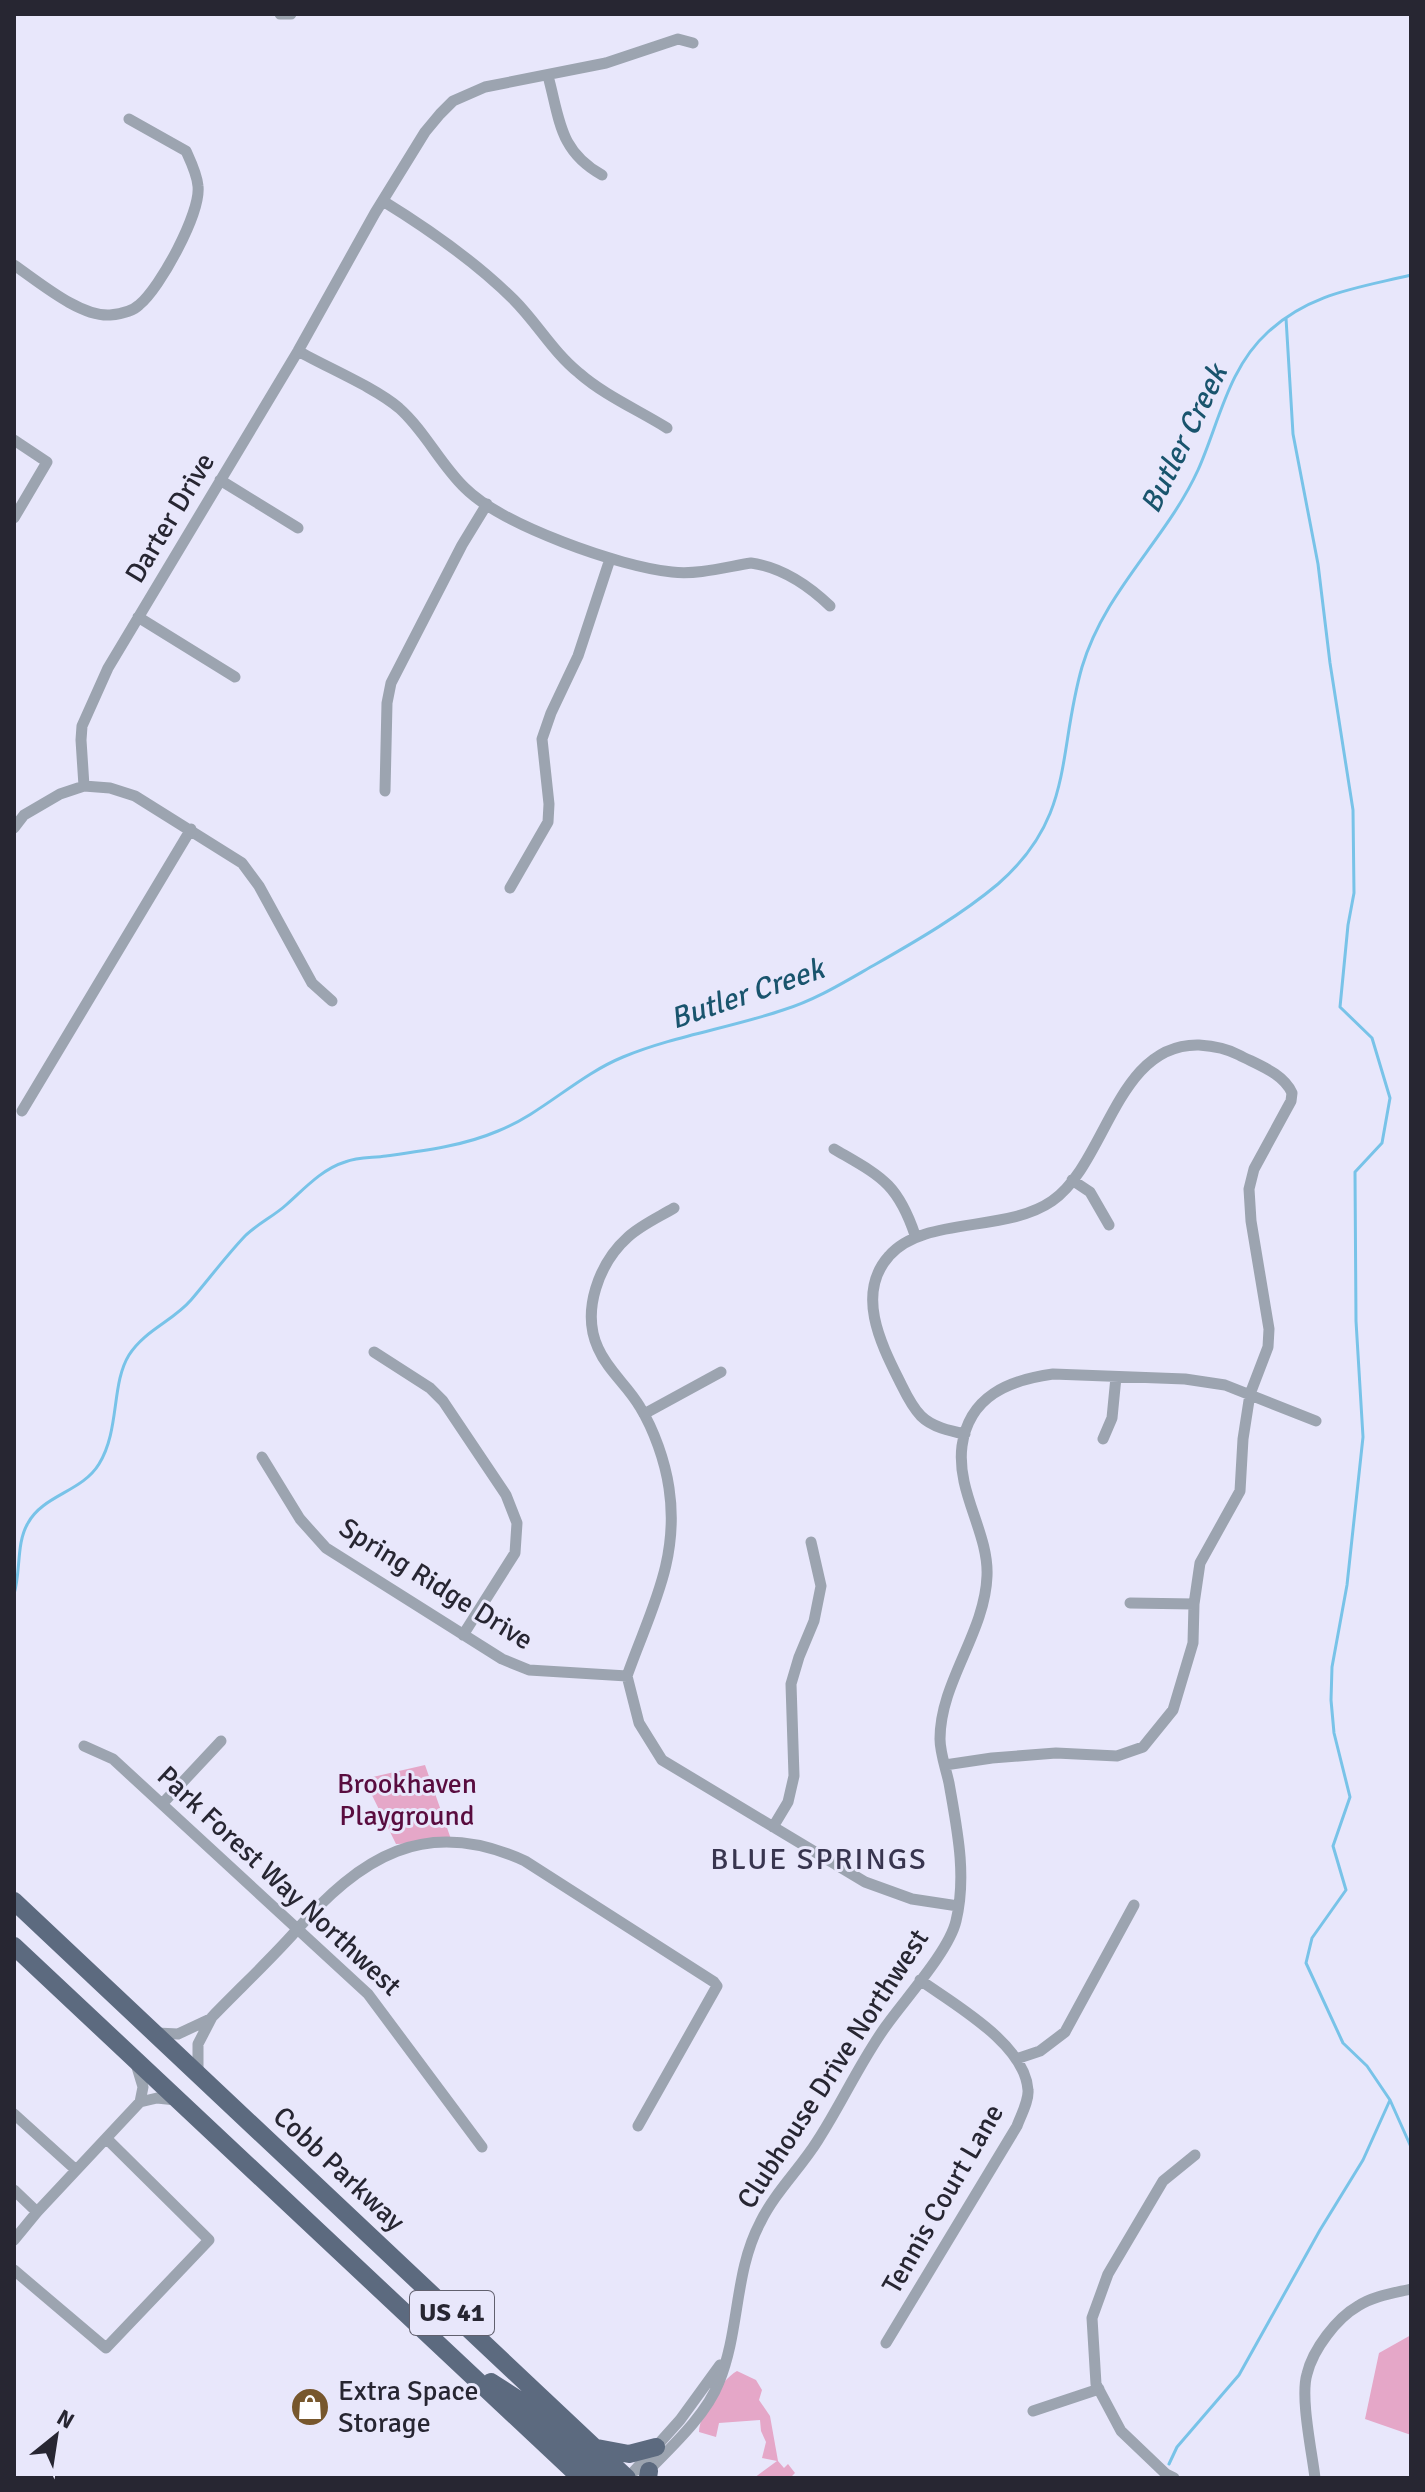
<svg xmlns="http://www.w3.org/2000/svg" width="1425" height="2492" font-family="Signika,sans-serif">
<rect width="100%" height="100%" fill="#e8e7fb"/>
<path fill="#e5a7c8" d="M425,1765L452,1842L396,1844L364,1779Z
M1411,2335V2435L1365,2419L1379,2353Z
M737,2371L756,2380L762,2390L759,2400L770,2416L778,2461L784,2468L788,2464L795,2473L790,2478H754L777,2461L762,2458L766,2442L761,2431L760,2420L719,2423L716,2437L699,2432C700,2413 720,2381 737,2371Z"/>
<g fill="none" stroke-linecap="round" stroke-linejoin="round">
<path stroke="#78c3e8" stroke-width="3" d="M1286,318L1293,434L1318,564L1330,663L1353,810L1354,893L1348,925L1340,1007L1372,1038L1390,1098L1382,1143L1355,1172L1356,1321L1363,1437L1347,1585L1332,1667L1331,1700L1334,1733L1350,1797L1333,1846L1346,1890L1312,1938L1306,1963L1343,2043L1367,2066L1390,2100L1411,2147
M14,1594C21,1571 16,1543 28,1523C43,1495 82,1492 99,1464C120,1430 111,1384 129,1355C145,1330 173,1321 191,1300C209,1279 226,1256 245,1236C257,1224 274,1216 286,1205C304,1189 322,1169 345,1162C358,1157 372,1158 386,1156C423,1151 463,1146 498,1131C543,1113 577,1076 623,1057C674,1036 730,1028 783,1010C816,1000 846,981 876,964C918,940 961,915 998,884C1075,817 1057,754 1082,667C1105,590 1166,540 1198,470C1219,423 1228,368 1268,332C1310,293 1358,288 1411,275
M1169,2464L1177,2447L1239,2375L1320,2230L1363,2160L1390,2100"/>
<path stroke="#9ca4b0" stroke-width="11" d="M280,14H291
M548,76C560,120 559,151 602,175
M383,201C430,230 475,261 514,300C537,323 553,352 579,373C604,395 638,410 667,428
M14,265C39,282 80,317 110,315C120,314 132,312 139,305C160,288 201,213 198,186C197,174 191,162 186,151L129,119
M298,351C328,368 374,387 399,408C425,431 440,464 465,488C502,525 620,567 672,572C698,575 726,567 751,563C781,567 808,585 830,606
M14,440L47,462L14,518
M220,480L298,528
M138,617L235,677
M84,786L81,740L82,726L108,668L298,351L375,213L425,132L440,114L453,101L485,87L606,63L678,39L693,43
M385,791L387,703L391,683L462,545L487,504
M14,828L24,815L60,794L84,786L110,788L135,796L242,863L259,886L312,983L332,1001
M510,888L548,822L549,804L542,739L551,713L578,656L610,559
M22,1111L191,829
M834,1149C880,1176 897,1182 915,1235
M1072,1180L1090,1192L1109,1225
M374,1352L430,1388L443,1401L506,1495L517,1523L515,1553L463,1635
M644,1414L721,1372
M1103,1439L1112,1418L1116,1377
M262,1457L300,1519L326,1548L502,1659L529,1670L627,1676
M1130,1603L1194,1604
M627,1676C650,1611 680,1560 669,1488C665,1461 654,1430 640,1407C628,1386 608,1371 598,1348C581,1311 599,1263 628,1237C641,1225 659,1217 674,1208
M627,1676L639,1723L662,1760L865,1882L912,1899L958,1906
M84,1746L113,1759L368,1994L482,2147
M945,1765L992,1758L1056,1753L1117,1756L1143,1747L1173,1710L1193,1643L1194,1604L1200,1563L1240,1491L1243,1439L1250,1394L1268,1347L1269,1329L1251,1221L1249,1189L1254,1169L1291,1101L1292,1093C1283,1073 1258,1065 1239,1055C1226,1048 1214,1046 1199,1045C1116,1043 1107,1163 1052,1201C1006,1233 923,1216 889,1256C856,1293 880,1342 899,1380C905,1392 911,1406 921,1416C932,1427 950,1431 965,1434
M163,1803L221,1741
M773,1827L788,1802L794,1776L791,1684L799,1657L814,1621L821,1586L811,1542
M157,2033L178,2034L208,2020
M1016,2059L1040,2051L1065,2032L1134,1905
M136,2064L143,2087L140,2102
M198,2072V2044L212,2017C239,1989 268,1962 294,1933C360,1857 425,1815 525,1861L714,1982L717,1986L638,2126
M14,2114L76,2170
M14,2190L37,2212
M14,2240L37,2212L140,2102L157,2098L176,2100
M14,2270L106,2348L209,2240L107,2139
M886,2343L1017,2126C1021,2115 1029,2101 1028,2090C1025,2044 955,2005 920,1980
M1033,2411L1099,2389
M644,2475C669,2449 706,2416 719,2382C740,2331 734,2272 760,2223C775,2192 800,2169 818,2140C842,2103 860,2062 886,2026C905,1999 949,1951 956,1921C967,1875 957,1829 949,1783C946,1769 940,1753 940,1739C940,1682 985,1633 987,1576C989,1533 956,1492 962,1446C969,1396 1009,1380 1053,1374L1185,1379L1225,1385L1316,1421
M628,2478L680,2420L720,2365
M1174,2478L1166,2474L1121,2431L1096,2384L1092,2318L1108,2274L1163,2181L1195,2155
M1315,2478C1312,2452 1300,2397 1307,2374C1313,2349 1337,2318 1358,2306C1373,2296 1394,2293 1411,2289"/>
<path stroke="#5c6a7f" stroke-width="18" d="M14,1901L627,2478
M14,1946L581,2478
M491,2382L522,2402L605,2478
M597,2448L629,2454L656,2447
M648,2478L649,2471"/>
</g>
<defs>
<symbol id="shop-disc" viewBox="-11 -11 22 22"><circle r="9.5" fill="#77572d" stroke="#e8e7fb"/><path d="M-5-2.5h2.3a2.7 3.5 0 0 1 5.4 0H5L5.5 6h-11ZM-1.5-2.5h3a1.5 2.3 0 0 0-3 0Z" fill="#fff"/></symbol>
</defs>
<g fill-rule="evenodd">
<use href="#shop-disc" x="288" y="2385" width="44" height="44"/>
</g>
<g text-anchor="middle" dominant-baseline="central" stroke-width="6" stroke-linejoin="round" paint-order="stroke">
<rect fill="#e8e7fb" stroke="#61606e" stroke-width="2" x="410" y="2291" width="84" height="44" rx="6"/>
<g font-size="26" font-weight="bold" fill="#272632">
<text x="452" y="2313">US 41</text>
</g>
<g font-size="28" fill="#272632" stroke="#e8e7fb">
<text transform="translate(170 518) rotate(-59)">Darter Drive</text>
<text transform="translate(436 1584) rotate(32)">Spring Ridge Drive</text>
<text transform="translate(279 1881) rotate(43)">Park Forest Way Northwest</text>
<text transform="translate(833 2069) rotate(-57)">Clubhouse Drive Northwest</text>
<text transform="translate(339 2169) rotate(43)">Cobb Parkway</text>
<text transform="translate(943 2199) rotate(-60)">Tennis Court Lane</text>
</g>
<g font-size="28" fill="#590c3f" stroke="#e8e7fb">
<text x="407" y="1784">Brookhaven<tspan x="407" dy="32">Playground</tspan></text>
</g>
<g font-size="28" fill="#272632" stroke="#e8e7fb" text-anchor="start">
<text x="338" y="2391">Extra Space<tspan x="338" dy="32">Storage</tspan></text>
</g>
<g font-size="30" font-style="italic" fill="#19546d" stroke="#e8e7fb">
<text transform="translate(1184 439) rotate(-64)">Butler Creek</text>
<text transform="translate(747 994) rotate(-19)">Butler Creek</text>
</g>
<g font-size="30" letter-spacing="2" fill="#38354f" stroke="#e8e7fb">
<text x="819" y="1859">BLUE SPRINGS</text>
</g>
</g>
<rect width="1425" height="2492" fill="none" stroke="#272632" stroke-width="32"/>
<g transform="translate(56 2436) rotate(30)" stroke="#e8e7fb" stroke-width="6" paint-order="stroke">
<path d="M0-6L14 30L0 20L-14 30Z" fill="#272632"/>
<text y="-12" font-size="22" font-weight="bold" text-anchor="middle" fill="#272632">N</text>
</g>
</svg>
